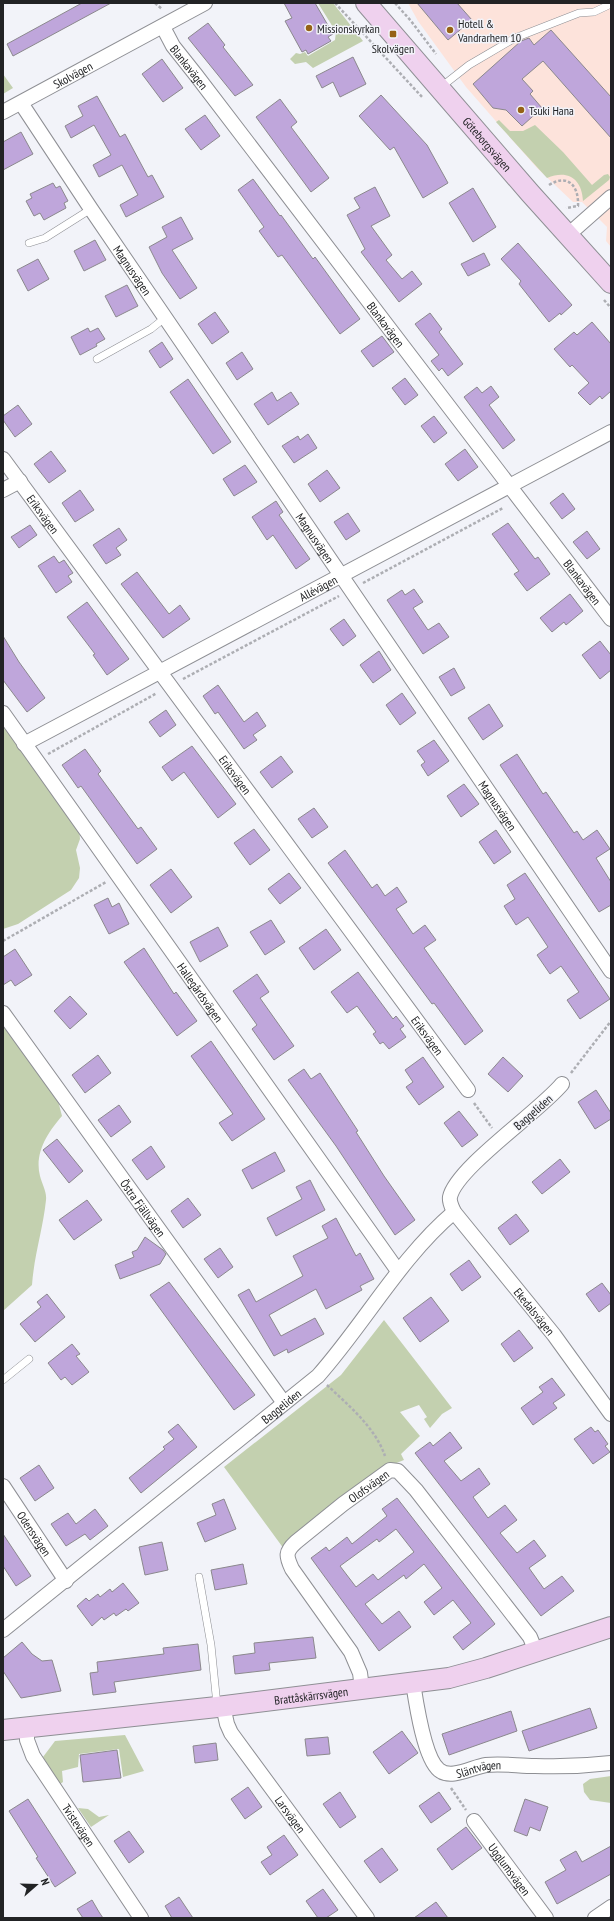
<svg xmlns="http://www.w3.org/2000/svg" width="614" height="1921" font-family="'PT Sans Narrow',sans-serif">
<rect width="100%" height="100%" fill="#f2f3f9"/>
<path fill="#fde3db" d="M408,3H611V247L606,241L607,227L582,202H573L537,168L466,87L418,21Z"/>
<path fill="#c3d0af" d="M318,3H333L363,41L313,68L306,62L295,64L290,59L296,53L300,54L305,52L308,56L335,40L336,32Z
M3,74L13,88L3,94Z
M499,120L510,131H523L535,125L563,152L592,185L604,175L608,174L610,177L609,180L583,201C582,179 568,169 547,178L496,122Z
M3,717L79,827L80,839L76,850L80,868L79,878L71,890L18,924L3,929Z
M3,1020L56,1093L62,1116C48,1132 34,1153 40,1176C42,1184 47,1192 46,1200C43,1229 34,1256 32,1285L3,1311Z
M384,1320L452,1408L442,1414L430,1428L424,1419L427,1417L419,1405L400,1412L420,1436L401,1454L404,1460L394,1464L387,1463L284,1549L224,1467L341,1375Z
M125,1735L144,1771L123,1777L119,1749L79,1754L78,1767L62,1771L63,1782L60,1784L43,1757L55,1741Z
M611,1776V1803L590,1800L584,1792L583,1784L590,1779Z
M78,1808L88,1809L99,1817L109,1815L91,1827Z"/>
<path fill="#bfa6db" stroke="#8b888d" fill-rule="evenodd" d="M82,3H111L13,56L7,44Z
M284,3H315L333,34L328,37L331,41L308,54L306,50L302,52L285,21L292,18Z
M417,3H457L472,20L448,40Z
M208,23L225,45L223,47L253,85L235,96L188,38Z
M551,30L611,97V138L543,61L522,79L533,91L530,94L542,108L522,126L506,110L493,108L473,84L521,41L529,38L534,45Z
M353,57L366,84L340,97L333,82L322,88L316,76Z
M162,59L183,88L163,102L142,74Z
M381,95L427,145L448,183L423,198L394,147L390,150L359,116Z
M97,96L120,137L125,134L148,177L152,175L164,197L126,217L120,205L138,195L122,165L99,177L93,165L111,155L94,125L71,138L65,126L83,116L78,106Z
M280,99L297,122L291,127L329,178L311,192L256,117Z
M205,115L220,136L201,150L185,129Z
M21,132L33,154L3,170V142Z
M253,179L280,216L281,215L313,259L315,257L360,319L340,334L282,255L278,257L259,231L264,227L238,190Z
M53,183L56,188L60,186L68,201L64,203L66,208L44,220L40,213L34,216L26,201L32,198L30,194Z
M375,187L390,216L371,226L392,255L386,260L402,279L412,271L422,284L399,302L361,252L365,249L347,215L360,208L354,198Z
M473,188L496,227L473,242L449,203Z
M181,217L193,239L172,250L197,288L180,299L162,273L149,247L167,237L162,227Z
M95,240L106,260L84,271L74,251Z
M518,243L572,305L561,315L560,313L549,322L519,284L521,281L501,259Z
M484,253L490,265L468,276L461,264Z
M38,259L49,279L28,291L17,270Z
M127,285L138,306L116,317L105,296Z
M215,312L229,332L212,344L198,324Z
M430,313L442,329L439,332L463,364L448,376L442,368L439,371L431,361L439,355L415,324Z
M592,322L611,344V391L602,399L600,396L590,405L578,393L589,383L572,365L570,367L554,349L574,332L577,335Z
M88,328L90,332L98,328L105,339L96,344L97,346L80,355L71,337Z
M382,336L394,352L373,367L361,351Z
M162,342L173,359L160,368L149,351Z
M242,352L253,369L237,380L226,363Z
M405,378L418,395L405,405L392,388Z
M188,379L231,442L213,454L170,392Z
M491,386L499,397L489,405L515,440L503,449L464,397L477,387L482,393Z
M272,392L277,401L291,392L299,404L268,425L254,404Z
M18,405L32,424L15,437L3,420V416Z
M434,416L447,433L434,443L421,426Z
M308,434L317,448L294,463L282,446L298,436L300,440Z
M465,449L478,467L458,481L445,464Z
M51,451L66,471L49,483L34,464Z
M245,465L257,482L234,496L223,479Z
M327,470L340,488L320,502L308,484Z
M80,490L94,510L75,522L62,503Z
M563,493L575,509L562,519L550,503Z
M276,501L283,512L279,515L310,559L296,569L273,535L267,540L252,517Z
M348,513L360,531L346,540L334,522Z
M508,523L535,559L538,557L550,574L527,591L514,574L519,571L492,534Z
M30,525L37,535L19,548L11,537Z
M119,528L127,540L116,548L121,555L106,564L93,545Z
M587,531L600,549L587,559L573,542Z
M54,556L59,563L64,560L73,573L68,576L72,582L56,593L38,566Z
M137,572L169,614L180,605L190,619L163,638L121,584Z
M414,589L423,602L413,608L428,630L439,623L449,637L423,654L387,600L402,590L405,595Z
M570,594L583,611L566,625L564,622L552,632L540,618Z
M87,602L129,659L107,675L93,655L95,654L67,617Z
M344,619L356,636L343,646L330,629Z
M3,636L19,662L45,698L27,712L3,680Z
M600,641L611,655V670L600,679L582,655Z
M379,651L391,670L373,683L360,665Z
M454,668L465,688L451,696L439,677Z
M218,685L244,722L257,712L266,726L253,735L257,740L244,749L218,712L215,714L203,696Z
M402,693L416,713L400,725L386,705Z
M489,704L503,726L483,740L468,718Z
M166,710L176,725L160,737L149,722Z
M434,740L449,761L428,776L421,765L425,762L417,751Z
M192,746L236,804L218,818L184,772L172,781L162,767Z
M85,749L101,771L98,774L138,829L141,827L157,849L137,864L81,786L78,788L62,765Z
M517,754L543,794L546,792L574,833L577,831L583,840L597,830L610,849L596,858L611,882V905L599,912L500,765Z
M281,756L293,772L272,788L260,772Z
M464,784L479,804L461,817L447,796Z
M314,808L328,827L312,838L298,819Z
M254,829L270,850L250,865L234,843Z
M496,830L511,852L494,864L479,842Z
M345,850L372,888L377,884L385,896L397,887L407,902L396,909L413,934L425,925L436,940L424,948L483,1031L465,1045L434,1003L432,1004L328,863Z
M171,869L192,897L171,913L150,885Z
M289,873L301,888L280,904L268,889Z
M525,873L610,999L580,1019L567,1000L579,992L561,966L550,974L537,955L548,947L528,917L516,925L504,906L515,899L507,885Z
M108,898L112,907L119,903L129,924L109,934L94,905Z
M271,920L285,942L265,955L250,932Z
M218,927L228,946L200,962L190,942Z
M326,929L341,950L314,970L299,948Z
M144,948L174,994L176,992L197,1021L177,1036L124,962Z
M15,949L32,975L15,986L11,980L3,985V957Z
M358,972L393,1019L396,1016L404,1026L400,1029L406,1037L389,1049L383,1042L380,1044L373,1034L376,1032L357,1006L347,1013L331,992Z
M257,974L269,992L260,998L294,1046L274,1060L252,1029L257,1025L233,991Z
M70,996L87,1014L70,1029L54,1011Z
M211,1041L265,1119L232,1141L219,1123L233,1114L191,1056Z
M98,1055L111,1073L85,1093L72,1075Z
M423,1057L444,1087L419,1105L406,1087L413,1082L405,1070Z
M503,1057L523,1076L508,1092L488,1074Z
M304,1069L311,1079L320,1073L358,1131L356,1132L384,1176L415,1220L395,1235L336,1146L288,1080Z
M596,1090L611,1113V1119L595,1129L578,1102Z
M119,1105L131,1122L111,1137L98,1120Z
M459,1111L478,1135L462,1147L444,1123Z
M57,1139L83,1171L69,1183L43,1150Z
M151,1146L165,1167L147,1180L132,1160Z
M275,1152L285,1171L252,1189L242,1170Z
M560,1159L570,1172L542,1194L532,1182Z
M310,1180L325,1210L276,1236L267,1218L302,1199L296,1187Z
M188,1198L201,1215L183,1228L171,1211Z
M87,1200L102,1220L74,1240L59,1220Z
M516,1214L529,1231L510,1245L498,1228Z
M336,1218L356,1256L360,1253L374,1279L360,1286L362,1290L326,1309L316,1289L269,1315L281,1336L315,1318L324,1334L288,1353L287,1349L274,1356L238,1295L249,1289L256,1302L303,1276L293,1256L328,1238L322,1226Z
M145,1237L163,1250L166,1254L160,1264L120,1279L115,1265L134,1257L132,1252L137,1250Z
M220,1248L233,1267L218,1278L204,1259Z
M469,1260L481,1277L462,1291L450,1274Z
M169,1282L255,1395L234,1410L150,1295Z
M602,1283L611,1295V1303L599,1312L586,1294Z
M47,1294L65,1317L35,1342L20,1324L41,1307L37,1302Z
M431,1297L449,1321L420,1342L403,1318Z
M519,1330L533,1348L514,1362L501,1344Z
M72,1344L80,1354L76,1356L89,1372L72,1385L65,1377L61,1380L48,1363Z
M552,1378L565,1395L553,1403L557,1408L533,1425L521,1408L543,1392L539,1387Z
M178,1424L197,1447L141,1493L129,1478L165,1449L163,1447L174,1439L168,1432Z
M591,1427L595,1432L598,1430L608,1444L605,1446L610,1452L593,1464L574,1439Z
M450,1432L462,1448L444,1461L461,1481L479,1468L490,1484L473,1497L488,1518L505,1505L517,1520L500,1533L517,1553L534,1540L546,1556L529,1568L544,1589L562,1576L574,1591L541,1616L415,1453L430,1442L433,1446Z
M39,1465L54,1488L35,1501L20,1478Z
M397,1498L495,1624L463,1650L453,1637L471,1623L453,1600L434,1615L424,1602L442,1588L424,1564L406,1579L404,1575L365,1604L382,1624L399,1611L411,1627L379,1651L311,1558L326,1547L329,1551L347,1537L352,1544L387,1516L382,1509ZM396,1529L414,1552L378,1580L373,1574L356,1587L340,1566L377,1539L379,1542Z
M224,1499L236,1529L205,1542L197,1523L216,1515L212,1504Z
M95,1509L108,1526L90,1540L85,1534L66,1546L51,1524L68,1513L76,1524Z
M3,1534L31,1576L16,1586L3,1566Z
M162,1542L168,1570L145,1575L139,1547Z
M243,1564L247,1584L215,1590L211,1570Z
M123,1583L139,1603L128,1611L126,1609L116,1616L114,1613L104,1620L102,1617L92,1626L77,1606L86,1598L89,1601L98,1594L100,1597L110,1589L112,1592Z
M313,1637L316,1658L269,1663L270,1670L235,1674L233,1656L255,1653L254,1643Z
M22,1642L32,1654L42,1661L52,1660L61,1691L21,1698L3,1671V1658Z
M198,1644L201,1670L114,1682L116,1692L93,1695L90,1673L98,1672L97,1662L164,1654L163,1648Z
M590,1708L597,1728L529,1751L522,1731Z
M511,1711L517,1731L449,1755L442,1734Z
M402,1731L418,1753L389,1774L373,1752Z
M328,1737L330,1754L307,1756L305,1739Z
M216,1743L218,1760L195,1763L193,1746Z
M117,1750L121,1778L83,1782L80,1755Z
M248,1787L262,1807L245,1819L231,1799Z
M340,1792L356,1817L340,1828L323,1804Z
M439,1792L451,1809L431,1823L419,1806Z
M28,1799L76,1873L55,1887L36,1858L38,1857L9,1811Z
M525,1799L548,1807L540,1831L530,1827L527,1836L514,1831Z
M466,1827L482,1848L452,1870L437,1849Z
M129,1831L144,1852L129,1863L114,1841Z
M284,1835L298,1855L270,1875L261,1862L272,1855L267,1847Z
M611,1846V1874L557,1904L545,1882L566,1870L560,1860L576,1851L582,1862Z
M382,1848L398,1870L380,1883L364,1861Z
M323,1889L338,1910L326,1918H318L306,1901Z
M179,1897L193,1918H172L165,1906Z
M92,1900L99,1912L103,1918H83L77,1909Z
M436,1902L448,1918H414Z"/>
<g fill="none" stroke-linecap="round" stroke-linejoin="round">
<defs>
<path id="lane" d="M441,87L469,65L515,38L579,13L594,12L611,4
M29,243L45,238L91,209
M97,359L151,329L166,317
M3,1380L29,1359
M199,1577L211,1645L217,1705"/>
<g id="street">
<path id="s1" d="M163,27L173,46L196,75L611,619"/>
<path id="s2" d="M21,103L91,209L611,971"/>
<path id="s3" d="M3,112L205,3"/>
<path d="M568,235L611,197"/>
<path id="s4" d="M3,459L468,1090"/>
<path d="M3,490L20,481"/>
<path id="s5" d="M3,713L398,1271"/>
<path id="s6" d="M24,744L611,432"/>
<path id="s7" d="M3,1013L284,1403"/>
<path id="s8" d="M562,1084C540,1111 456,1168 450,1197C449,1202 452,1207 454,1212L554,1335L611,1414"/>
<path id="s9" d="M3,1486L66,1581"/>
<path id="s10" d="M3,1630L318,1376C365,1323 400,1258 454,1212"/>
<path id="s11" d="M413,1683C416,1702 424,1758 439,1770C451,1780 472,1767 486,1765C501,1763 519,1766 535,1766C561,1767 585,1766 611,1763"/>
<path id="s12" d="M362,1688L360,1673L351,1652L292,1569C286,1556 285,1552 296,1542L343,1504L390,1470L398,1471L416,1490L530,1637L536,1652"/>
<path id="s13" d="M223,1706L227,1724L231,1733L367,1918"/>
<path id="s14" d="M27,1729V1740L33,1756L141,1918"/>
<path id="s15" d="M474,1821L546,1918"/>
<path d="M595,1918L611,1907"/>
</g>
<g id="secondary">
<path id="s16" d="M366,3L530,193L611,283"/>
<path id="s17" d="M3,1730L217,1707L449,1678L486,1668L611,1627"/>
</g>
</defs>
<use href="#lane" stroke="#8e8f94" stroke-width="8"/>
<use href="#street" stroke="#8e8f94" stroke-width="16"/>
<use href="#secondary" stroke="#8e8f94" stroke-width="22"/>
<path stroke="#adaeb3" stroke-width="2.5" stroke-dasharray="3 2" stroke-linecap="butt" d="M155,3L162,9
M335,3L423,98
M395,3L411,21L436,54
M549,185C568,173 579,186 578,206L566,208
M604,300L611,308
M363,583L503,508
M183,679L339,596
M48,754L157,693
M3,941L106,882
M571,1073L611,1021
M474,1103L492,1128
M327,1385C349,1406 375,1427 385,1456
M451,1788L466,1810"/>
<use href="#lane" stroke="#fff" stroke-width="7"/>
<use href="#street" stroke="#fff" stroke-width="14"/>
<use href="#secondary" stroke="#efd1ee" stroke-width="20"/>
</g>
<g fill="#966216" stroke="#f2f3f9" stroke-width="1.5">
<circle cx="309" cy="28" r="4"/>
<circle cx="450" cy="30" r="4"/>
<rect x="389" y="30" width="8" height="8" rx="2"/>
<circle cx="521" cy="110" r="4"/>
</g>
<g text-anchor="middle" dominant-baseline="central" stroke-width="3" stroke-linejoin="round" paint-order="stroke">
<g font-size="12" fill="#222325" stroke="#f2f3f9" text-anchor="start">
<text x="458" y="23">Hotell &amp;<tspan x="458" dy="14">Vandrarhem 10</tspan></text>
<text x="317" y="28">Missionskyrkan</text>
<text x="393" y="48" text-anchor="middle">Skolvägen</text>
<text x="529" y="110">Tsuki Hana</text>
</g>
<g font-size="12" fill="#222325" stroke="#f2f3f9">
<text stroke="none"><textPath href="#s1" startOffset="48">Blankavägen</textPath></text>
<text stroke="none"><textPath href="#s3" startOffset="79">Skolvägen</textPath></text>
<text stroke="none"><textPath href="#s16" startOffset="186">Göteborgsvägen</textPath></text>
<text stroke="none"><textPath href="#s2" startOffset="201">Magnusvägen</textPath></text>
<text stroke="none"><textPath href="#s1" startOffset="372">Blankavägen</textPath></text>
<text stroke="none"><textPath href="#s4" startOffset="68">Eriksvägen</textPath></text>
<text stroke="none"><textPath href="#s2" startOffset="525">Magnusvägen</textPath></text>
<text stroke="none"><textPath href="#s1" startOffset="696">Blankavägen</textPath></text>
<text stroke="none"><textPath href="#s6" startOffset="333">Allévägen</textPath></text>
<text stroke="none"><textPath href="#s4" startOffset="392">Eriksvägen</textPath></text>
<text stroke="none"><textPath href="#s2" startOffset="849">Magnusvägen</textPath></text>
<text stroke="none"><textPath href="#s5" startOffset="342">Hallegårdsvägen</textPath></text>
<text stroke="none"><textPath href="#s4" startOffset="716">Eriksvägen</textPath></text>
<text transform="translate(533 1112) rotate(-41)">Baggeliden</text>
<text stroke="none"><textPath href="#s7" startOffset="240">Östra Fjällvägen</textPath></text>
<text stroke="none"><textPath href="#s8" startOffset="304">Ekedalsvägen</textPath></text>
<text stroke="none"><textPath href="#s10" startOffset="357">Baggeliden</textPath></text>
<text stroke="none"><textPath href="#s12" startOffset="262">Olofsvägen</textPath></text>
<text stroke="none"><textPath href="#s9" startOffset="57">Odensvägen</textPath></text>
<text stroke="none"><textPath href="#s17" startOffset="310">Brattåskärrsvägen</textPath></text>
<text stroke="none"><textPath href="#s11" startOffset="133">Släntvägen</textPath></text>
<text stroke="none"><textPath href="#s13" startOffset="129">Larsvägen</textPath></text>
<text stroke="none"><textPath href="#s14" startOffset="111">Tvistevägen</textPath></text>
<text stroke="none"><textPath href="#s15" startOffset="60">Ugglumsvägen</textPath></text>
</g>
</g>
<rect width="614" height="1921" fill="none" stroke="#222325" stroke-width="8"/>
<g transform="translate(36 1885) rotate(70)" stroke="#f2f3f9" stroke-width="3" paint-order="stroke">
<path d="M0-3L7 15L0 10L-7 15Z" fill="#222325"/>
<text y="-6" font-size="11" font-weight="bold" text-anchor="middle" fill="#222325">N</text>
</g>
</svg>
